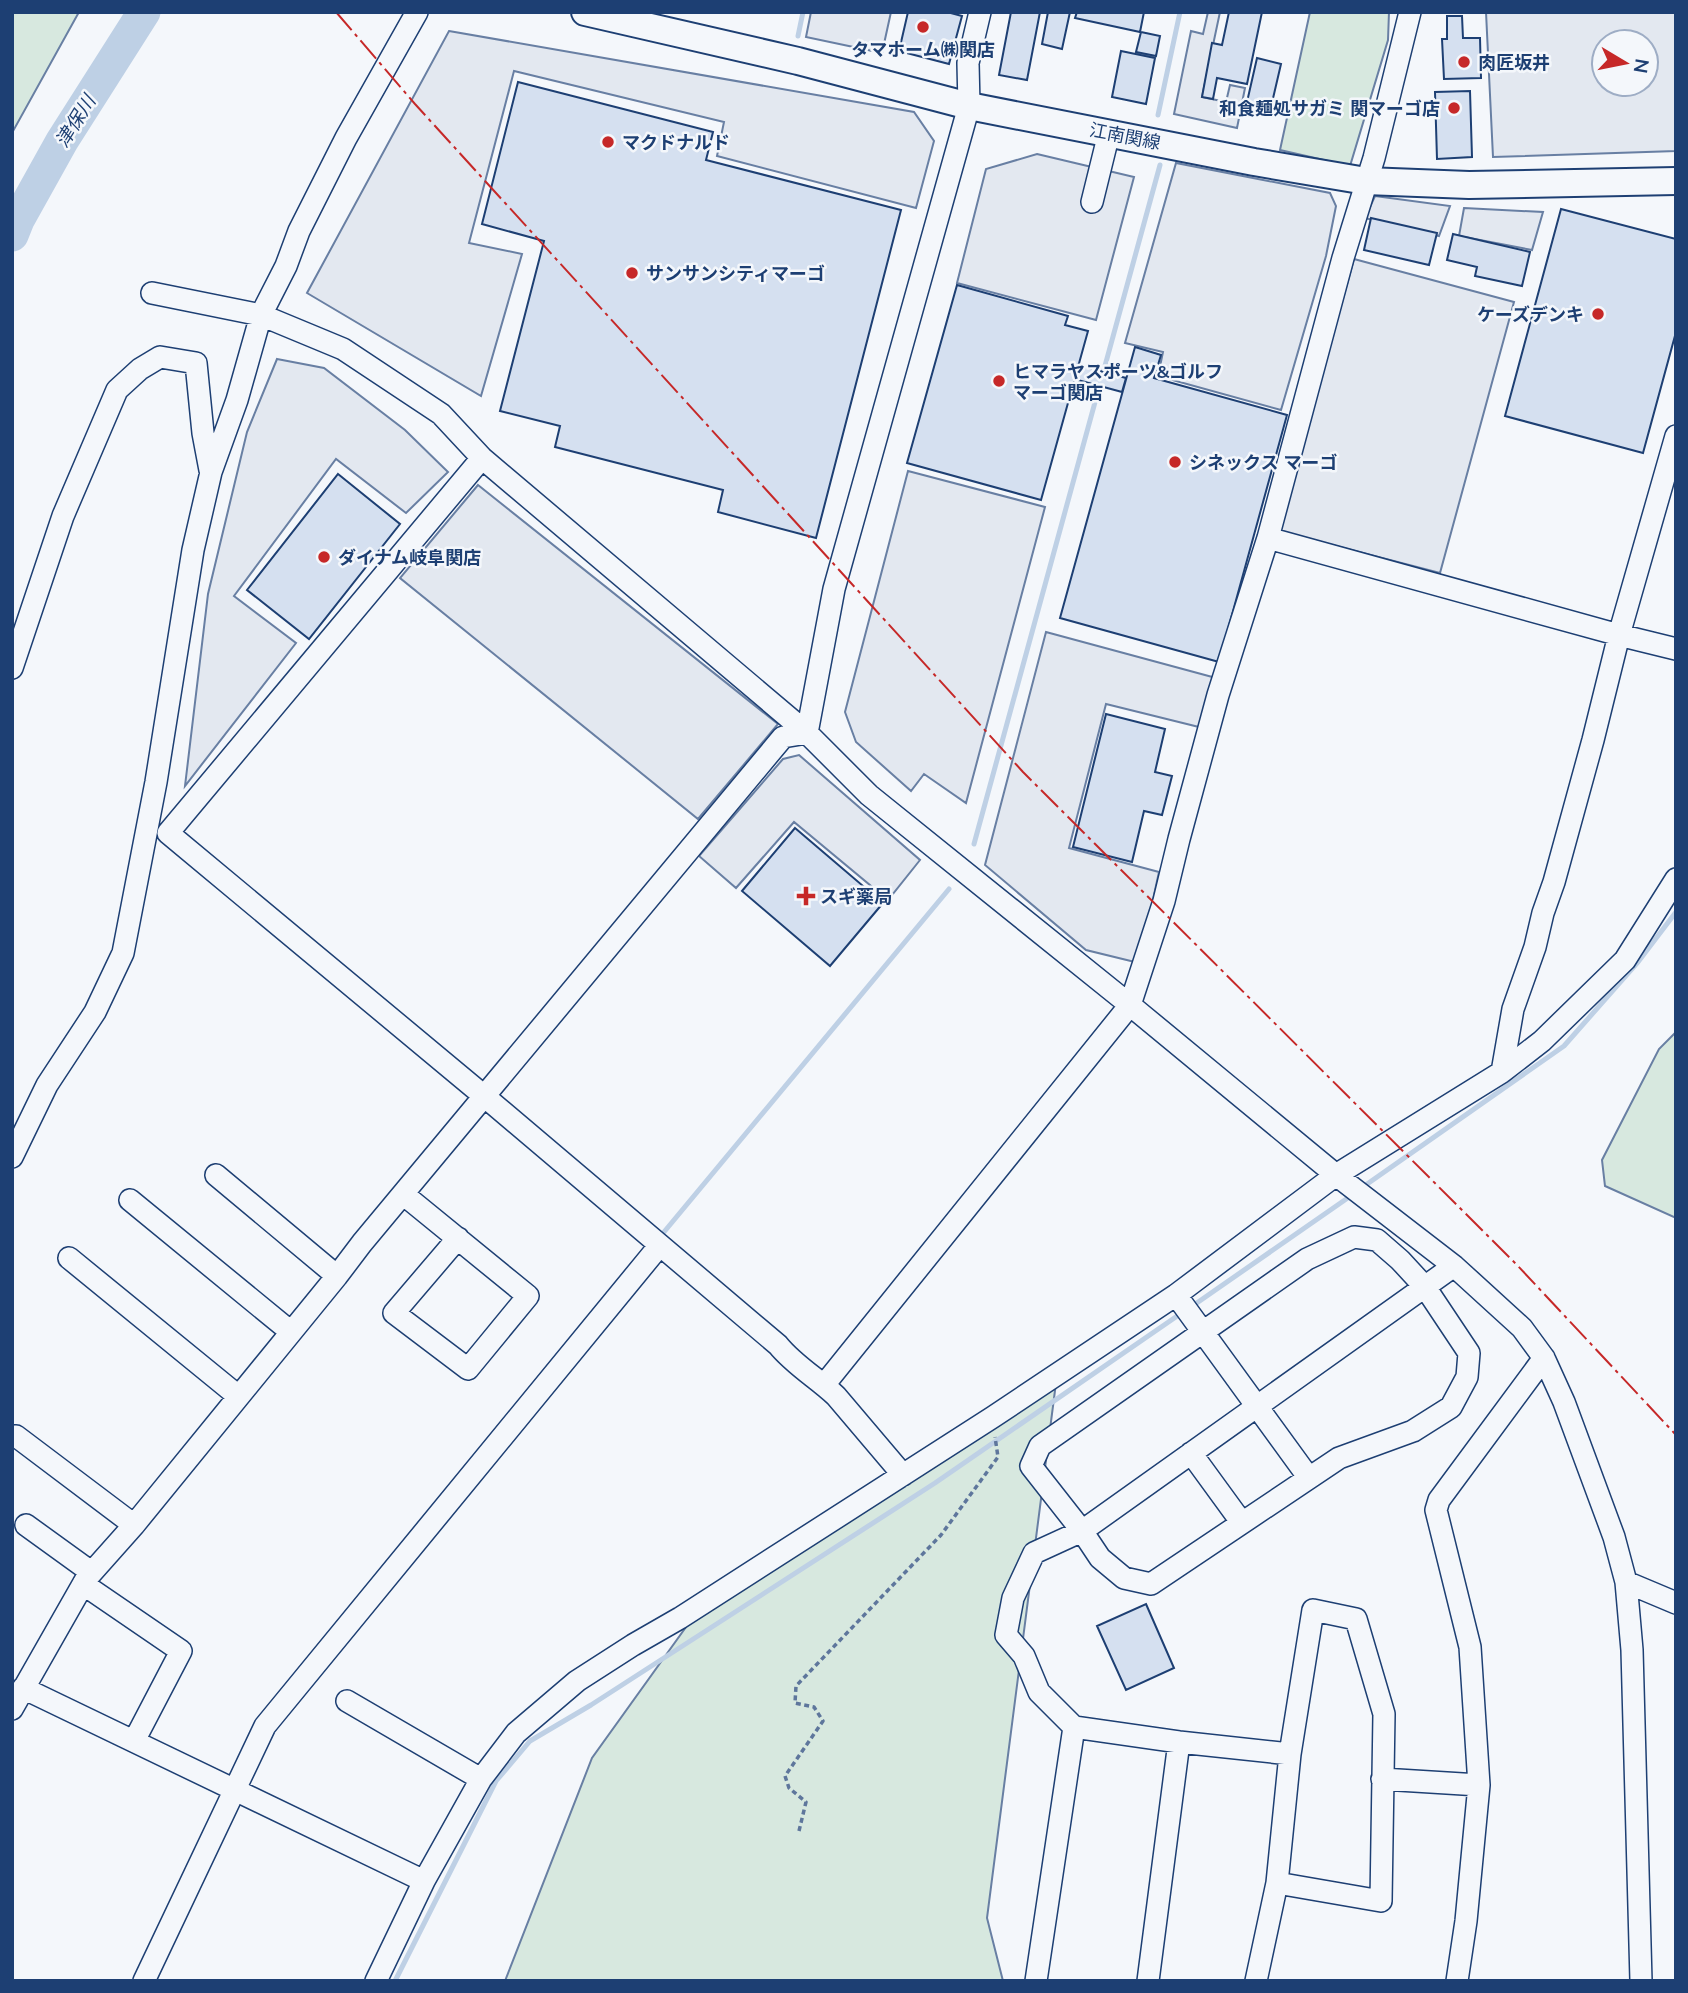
<svg xmlns="http://www.w3.org/2000/svg" width="1688" height="1993" font-family="Mulish,'Noto Sans JP',sans-serif">
<rect width="100%" height="100%" fill="#f4f7fb"/>
<path fill="#d7e8df" stroke="#687fa3" stroke-width="2" d="M12,12H79L12,133Z
M1310,12H1389L1388,40L1350,166L1280,150Z
M1676,1032V1218L1605,1186L1602,1160L1659,1049Z
M1057,1375L987,1918L1003,1981H505L592,1758L704,1602Z"/>
<path fill="#e3e8f0" stroke="#687fa3" stroke-width="2" fill-rule="evenodd" d="M811,12H891L882,53L806,37Z
M1208,12H1220L1202,97L1226,102L1230,85L1245,88L1237,128L1174,114L1191,31L1203,34Z
M1486,12H1676V151L1493,157ZM1604,42H1646V84H1604Z
M449,31L914,112L934,141L916,208L717,156L724,122L514,71L469,243L522,254L481,396L307,293Z
M1037,154L1134,177L1096,320L957,283L986,169Z
M1176,163L1330,193L1336,206L1326,256L1281,410L1158,376L1163,352L1125,343Z
M1375,196L1450,206L1439,236L1365,218Z
M1464,208L1543,212L1532,250L1459,236Z
M1354,259L1514,302L1440,573L1278,531Z
M277,359L324,368L405,430L448,472L406,513L336,459L234,596L296,643L185,786L208,594L247,432Z
M908,471L1045,507L966,803L924,774L911,791L856,742L845,712Z
M478,485L778,724L698,819L400,578Z
M1046,632L1216,678L1203,728L1106,704L1069,848L1159,872L1139,963L1086,950L985,865Z
M799,755L920,860L888,900L794,822L736,888L699,856L783,759Z"/>
<g fill="none" stroke-linecap="round" stroke-linejoin="round">
<path stroke="#bed0e5" stroke-width="5" d="M798,36L803,12
M1158,115L1180,12
M974,844L1160,165
M1360,1189L1564,1046L1638,962L1676,912
M664,1232L949,889
M1191,1307L1352,1195
M395,1981L496,1781L530,1741L591,1705L935,1483L1183,1312"/>
<path stroke="#bed0e5" stroke-width="33" d="M12,235L18,220L62,141L144,12"/>
</g>
<path fill="#d5e0f0" stroke="#1d3f73" stroke-width="2" d="M908,12H947L962,16L949,64L899,51Z
M1011,12H1040L1027,80L999,75Z
M1048,12H1070L1062,49L1042,44Z
M1077,12H1144L1140,32L1075,18Z
M1229,12H1262L1247,84L1217,78L1213,99L1202,97L1212,43L1222,45Z
M1447,16H1462L1463,38H1480L1481,78L1444,79L1442,39H1447Z
M1141,32L1160,36L1156,56L1136,52Z
M1121,51L1155,58L1146,104L1112,97Z
M1257,58L1281,64L1271,107L1247,102Z
M518,82L713,132L706,160L901,210L816,538L718,512L723,490L555,447L560,426L500,411L544,241L482,224Z
M1470,91L1472,157L1437,159L1435,92Z
M1561,209L1676,239V332L1643,453L1505,416Z
M1371,218L1437,233L1429,265L1364,250Z
M1453,234L1530,252L1522,286L1475,276L1477,267L1447,260Z
M957,285L1068,316L1065,325L1088,331L1041,500L907,463Z
M1135,347L1161,355L1154,378L1287,415L1219,662L1060,618Z
M1078,365L1126,378L1122,392L1074,379Z
M338,474L400,524L309,639L247,590Z
M1106,714L1165,729L1155,772L1172,776L1162,815L1144,811L1132,862L1073,847Z
M795,828L883,903L830,966L742,891Z
M1146,1604L1174,1668L1126,1690L1097,1626Z"/>
<g fill="none" stroke-linecap="round" stroke-linejoin="round">
<defs>
<path id="minor" d="M1092,202L1109,133
M152,293L261,315L343,349L441,414L482,458L807,733L869,795L1130,1005L1336,1175L1454,1266L1522,1328L1544,1358L1564,1402L1614,1537L1626,1582L1632,1650L1641,1981
M482,458L168,833L484,1096L778,1345C794,1365 817,1378 836,1396L903,1475
M1268,538L1619,635L1676,649
M12,668L63,516L117,390L140,369L160,357L196,363L203,433L210,470
M807,733L834,589L969,106L968,63L980,12
M1502,1072L1513,1009L1535,947L1543,913L1554,882L1593,740L1619,635L1676,436
M12,1157L47,1085L95,1012L123,953L156,782L193,550L211,472L237,400L261,315L286,266L299,231L346,138L417,12
M216,1175L337,1276
M403,1194L528,1296L468,1369L394,1313L458,1238
M130,1200L291,1332
M1354,1237L1377,1240L1400,1260L1425,1287L1469,1353L1467,1377L1451,1407L1413,1431L1339,1458L1151,1584L1124,1578L1100,1558L1082,1531L1031,1466L1040,1446L1307,1259Z
M69,1258L238,1396
M1176,1295L1309,1478
M824,1385L1130,1005L1164,901L1179,839L1218,695L1268,538L1343,258L1374,158L1410,12
M16,1436L134,1525
M1191,1453L1242,1523
M26,1525L91,1572
M1626,1582L1676,1603
M83,1584L181,1651L134,1741
M23,1688L424,1881
M347,1701L481,1779
M12,1709L86,1579L134,1525L337,1276L362,1243L783,737L807,733
M1290,1754L1179,1742L1074,1727L1039,1692L1024,1656L1006,1635L1013,1598L1034,1553L1082,1531L1454,1266
M1382,1779L1479,1785
M144,1981L265,1726L660,1245
M376,1981L424,1881L481,1779L516,1733L577,1681L633,1645L680,1618L993,1417L1176,1295L1336,1175L1502,1072L1542,1041L1625,960L1676,879
M1036,1981L1074,1727
M1148,1981L1179,1742
M1256,1981L1277,1883L1290,1754L1313,1610L1356,1619L1384,1714L1381,1901L1277,1883
M1457,1981L1466,1921L1479,1785L1470,1647L1436,1510L1439,1500L1544,1358"/>
<path id="major" d="M585,12L798,61L969,106L1254,162L1366,181L1469,185L1676,181"/>
</defs>
<use href="#minor" stroke="#1d3f73" stroke-width="24"/>
<use href="#major" stroke="#1d3f73" stroke-width="30"/>
<path stroke="#5e769c" stroke-width="3.5" stroke-dasharray="5 3.5" stroke-linecap="butt" d="M799,1831L806,1802L789,1788L785,1776L823,1721L814,1707L795,1703L796,1686L941,1535L998,1457L995,1437"/>
<use href="#minor" stroke="#f4f7fb" stroke-width="21"/>
<use href="#major" stroke="#f4f7fb" stroke-width="26"/>
<path stroke="#c62828" stroke-width="2" stroke-dasharray="24 5 3.5 5" stroke-linecap="butt" d="M336,12L415,104L1023,772L1518,1266L1676,1435"/>
</g>
<g fill="#c62828" stroke="#f4f7fb" stroke-width="2.5">
<circle cx="923" cy="27" r="7"/>
<circle cx="1464" cy="62" r="7"/>
<circle cx="1454" cy="108" r="7"/>
<circle cx="608" cy="142" r="7"/>
<circle cx="632" cy="273" r="7"/>
<circle cx="1598" cy="314" r="7"/>
<circle cx="999" cy="381" r="7"/>
<circle cx="1175" cy="462" r="7"/>
<circle cx="324" cy="557" r="7"/>
<path d="M802.5 885.5h7v7h7v7h-7v7h-7v-7h-7v-7h7z"/>
</g>
<g text-anchor="middle" dominant-baseline="central" stroke-width="5" stroke-linejoin="round" paint-order="stroke">
<g font-size="18" font-weight="bold" fill="#1d3f73" stroke="#f4f7fb" text-anchor="start">
<text x="923" y="49" text-anchor="middle">タマホーム㈱関店</text>
<text x="1478" y="62">肉匠坂井</text>
<text x="1440" y="108" text-anchor="end">和食麺処サガミ 関マーゴ店</text>
<text x="622" y="142">マクドナルド</text>
<text x="646" y="273">サンサンシティマーゴ</text>
<text x="1584" y="314" text-anchor="end">ケーズデンキ</text>
<text x="1013" y="371">ヒマラヤスポーツ&amp;ゴルフ<tspan x="1013" dy="21">マーゴ関店</tspan></text>
<text x="1189" y="462">シネックス マーゴ</text>
<text x="338" y="557">ダイナム岐阜関店</text>
<text x="820" y="896">スギ薬局</text>
</g>
<g font-size="18" fill="#1d3f73" stroke="#f4f7fb">
<text transform="translate(1125 136) rotate(11)">江南関線</text>
</g>
<g font-size="19" font-style="italic" fill="#1d3f73" stroke="#f4f7fb">
<text transform="translate(75 121) rotate(-58)">津保川</text>
</g>
</g>
<rect width="1688" height="1993" fill="none" stroke="#1d3f73" stroke-width="28"/>
<g transform="translate(1625 63) rotate(100)"><circle r="33" fill="#f4f7fb" stroke="#9eadc5" stroke-width="2"/>
<path d="M0-5L12 26L0 18L-12 26Z" fill="#c62828"/>
<text y="-10" font-size="19" font-weight="bold" text-anchor="middle" fill="#1d3f73">N</text>
</g>
</svg>
